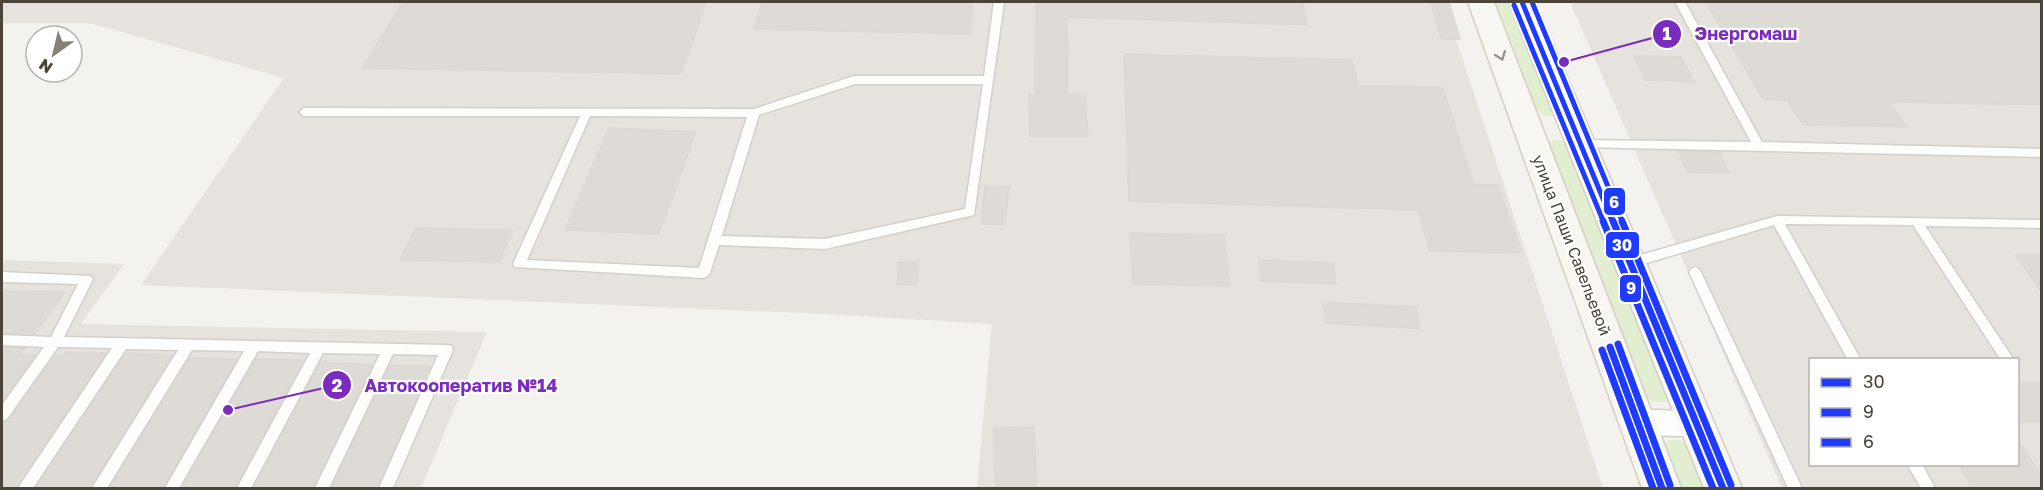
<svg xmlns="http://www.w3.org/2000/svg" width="2043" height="490" font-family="'Golos Text',sans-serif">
<rect width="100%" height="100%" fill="#f4f2ee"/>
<path fill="#e6e2de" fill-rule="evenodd" d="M2,2H1444L1603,488H977L992,324L826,314L141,285L284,78L90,23H2Z
M1570,2H2041V488H1782ZM1810,360H2018V464H1810Z
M2,260L124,264L81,324L487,332L421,488H2Z"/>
<path fill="#e1eecf" d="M1496,2H1511L1555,113L1553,116H1543L1536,108Z
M1553,140H1561L1568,146L1667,397L1666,402H1652L1643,391L1548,145Z
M1669,440H1680L1685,444L1703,488H1681L1666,445Z"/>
<path fill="#e6e3df" d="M1721,315H1743L1810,455V464L1815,465L1827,488H1803Z"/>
<path fill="#dedbd6" stroke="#dcd9d4" stroke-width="1.5" d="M403,2H706L681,74L362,68Z
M762,2H973L970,34L754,29Z
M1036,2H1303L1307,25L1067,17L1068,94H1085L1088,136H1030L1029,95H1035Z
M1431,2H1449L1460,39H1441Z
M1706,2H2042V105L1889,102L1907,127L1803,125L1787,100L1763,99Z
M1124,54L1352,60L1358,86L1442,87L1474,185H1498L1522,253L1430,251L1418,210L1129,201Z
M1634,56L1681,57L1694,82L1646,80Z
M609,128L696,132L659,234L565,230Z
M1678,151L1719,152L1729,173L1688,172Z
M985,186L1009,187L1005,225L981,224Z
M416,228L513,230L499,262L400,260Z
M1130,233L1224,235L1230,286L1133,284Z
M2015,255H2042V292Z
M1259,260L1333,263L1336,284L1261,281Z
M898,262H918L917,284L897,285Z
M2,291L65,292L35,334L2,333Z
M1323,302L1416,307L1420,329L1326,323Z
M2,347L25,348L20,354L36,355L2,402Z
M66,352L106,353L16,489H2V423L9,420L55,355L63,356Z
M131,353L172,355L90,489H35L125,354Z
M190,358L237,359L163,489H109Z
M256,359L303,360L235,489H181Z
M321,362L372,365L313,489H253Z
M390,365L430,366L377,489H331Z
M2018,383H2042V422H2018Z
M1034,427L1037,489H995L994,428Z
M2018,440L2042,477V489H1973L1959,465H2018Z"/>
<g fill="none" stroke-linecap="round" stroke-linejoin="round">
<defs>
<path id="lane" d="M994,2H1004L974,215L825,249L719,245L710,273L708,276L704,278L515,267L513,264L580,116H304L299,112L304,108L754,109L854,76H984ZM855,84H983L965,209L825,239L722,236L759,115ZM590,116L747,117L699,268L527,260Z
M1675,2H1685L1762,142L2042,149V157L1577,147L1575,144L1577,141L1581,140L1751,142Z
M1777,216L2042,220V228L1925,226L2014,360H2001L1913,225L1785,224L1861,360H1848L1774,225L1630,268L1626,266L1624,263L1626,260L1630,258Z
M1695,267L1699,269L1701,272L1802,488H1788L1689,272L1691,269Z
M2,272L91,276L93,279L64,337L447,345L452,346L453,350L393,488H379L438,355L393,354L329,488H315L380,354L323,353L251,488H237L310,353L258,351L179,488H165L244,351L192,350L107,488H92L178,350L126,349L33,488H18L112,348L58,347L7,419L2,421V405L44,347L2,345V335L51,337L78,284L2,282Z
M1907,464H1922L1935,488H1921Z"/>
<path id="street" d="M1638,409L1696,412L1706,416L1710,424L1706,432C1688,439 1646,436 1628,429L1624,421L1628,413Z"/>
<path id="secondary" d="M1468,2H1494L1681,488H1642Z
M1509,2H1535L1742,488H1704Z"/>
</defs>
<use href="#lane" stroke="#d2d0cb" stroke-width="3"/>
<use href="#street" stroke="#d2d0cb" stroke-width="3"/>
<use href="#secondary" stroke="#d3cfc5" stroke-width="3"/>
<use href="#lane" fill="#fdfdfc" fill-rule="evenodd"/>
<use href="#street" fill="#fdfdfc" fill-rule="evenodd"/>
<use href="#secondary" fill="#f7f6f1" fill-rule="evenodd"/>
<defs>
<path id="bus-1-far1" d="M1522,2L1613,223"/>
<path id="bus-1" d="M1613,221L1723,488
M1610,347L1662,488"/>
<path id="bus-2-far1" d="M1514,5L1604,223"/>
<path id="bus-2" d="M1603,221L1713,488
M1602,350L1653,488"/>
<path id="bus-3-far1" d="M1532,2L1623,223"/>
<path id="bus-3" d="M1622,221L1731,485
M1618,344L1670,485"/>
</defs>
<use href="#bus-1-far1" stroke="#fff" stroke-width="9"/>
<use href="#bus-1" stroke="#fff" stroke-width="11"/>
<use href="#bus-2-far1" stroke="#fff" stroke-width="9"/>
<use href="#bus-2" stroke="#fff" stroke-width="11"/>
<use href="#bus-3-far1" stroke="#fff" stroke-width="9"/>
<use href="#bus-3" stroke="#fff" stroke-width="11"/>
<use href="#bus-1-far1" stroke="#1f3bff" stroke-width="5"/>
<use href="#bus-1" stroke="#1f3bff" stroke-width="7"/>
<use href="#bus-2-far1" stroke="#1f3bff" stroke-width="5"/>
<use href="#bus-2" stroke="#1f3bff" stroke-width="7"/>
<use href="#bus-3-far1" stroke="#1f3bff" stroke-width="5"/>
<use href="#bus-3" stroke="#1f3bff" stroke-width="7"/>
</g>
<defs><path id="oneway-chevron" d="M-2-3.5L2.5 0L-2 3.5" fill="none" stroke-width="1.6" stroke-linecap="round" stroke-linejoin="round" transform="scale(1.5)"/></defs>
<use stroke="#98948c" href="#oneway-chevron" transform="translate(1501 56) rotate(69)"/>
<g text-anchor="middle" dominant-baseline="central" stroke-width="4.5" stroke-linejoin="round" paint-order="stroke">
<g font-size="16" fill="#4b4439" stroke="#fff">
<text transform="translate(1572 245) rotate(69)">улица Паши Савельевой</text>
</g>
</g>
<path fill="none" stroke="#7b2cbf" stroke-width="2" d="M1564 62L1667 34M228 410L337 385"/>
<g fill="#7b2cbf" stroke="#fff" stroke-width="2">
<circle cx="1564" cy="62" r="6"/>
<circle cx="228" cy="410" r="6"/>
<circle cx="1667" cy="34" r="15"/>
<circle cx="337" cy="385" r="15"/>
</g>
<g font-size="18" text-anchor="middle" font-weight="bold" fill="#fff">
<text x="1667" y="40">1</text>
<text x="337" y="392">2</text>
</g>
<g font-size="18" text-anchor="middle" font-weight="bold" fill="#7b2cbf" stroke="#fff" stroke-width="4.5" stroke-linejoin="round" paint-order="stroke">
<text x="1746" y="40">Энергомаш</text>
<text x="461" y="392">Автокооператив №14</text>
</g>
<g stroke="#fff" stroke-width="2">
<rect x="1603" y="187" width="23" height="29" rx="6" fill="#1f3bff"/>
<rect x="1605" y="231" width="35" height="28" rx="6" fill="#1f3bff"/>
<rect x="1619" y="274" width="23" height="29" rx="6" fill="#1f3bff"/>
</g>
<g font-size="16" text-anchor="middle" font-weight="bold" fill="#fff">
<text x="1614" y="208">6</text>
<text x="1622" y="251">30</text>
<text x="1631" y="294">9</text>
</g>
<rect width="2043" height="490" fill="none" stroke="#4b4439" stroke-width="6"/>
<rect x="1809" y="358" width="210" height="108" fill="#ffffff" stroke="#b7b4b0" stroke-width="1.5"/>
<rect x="1821" y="378" width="30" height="9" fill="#1f3bff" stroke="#b7b4b0" stroke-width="1.5"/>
<text x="1863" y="388" font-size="18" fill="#4b4439">30</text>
<rect x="1821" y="408" width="30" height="9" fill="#1f3bff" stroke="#b7b4b0" stroke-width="1.5"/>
<text x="1863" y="418" font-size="18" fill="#4b4439">9</text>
<rect x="1821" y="438" width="30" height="9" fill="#1f3bff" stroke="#b7b4b0" stroke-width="1.5"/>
<text x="1863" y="448" font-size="18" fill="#4b4439">6</text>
<g transform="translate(54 54) rotate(214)"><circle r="28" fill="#ffffff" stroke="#b7b4b0" stroke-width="1.5"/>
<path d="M0-4.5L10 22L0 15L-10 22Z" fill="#868178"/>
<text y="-9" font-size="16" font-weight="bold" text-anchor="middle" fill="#4b4439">N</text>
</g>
</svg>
